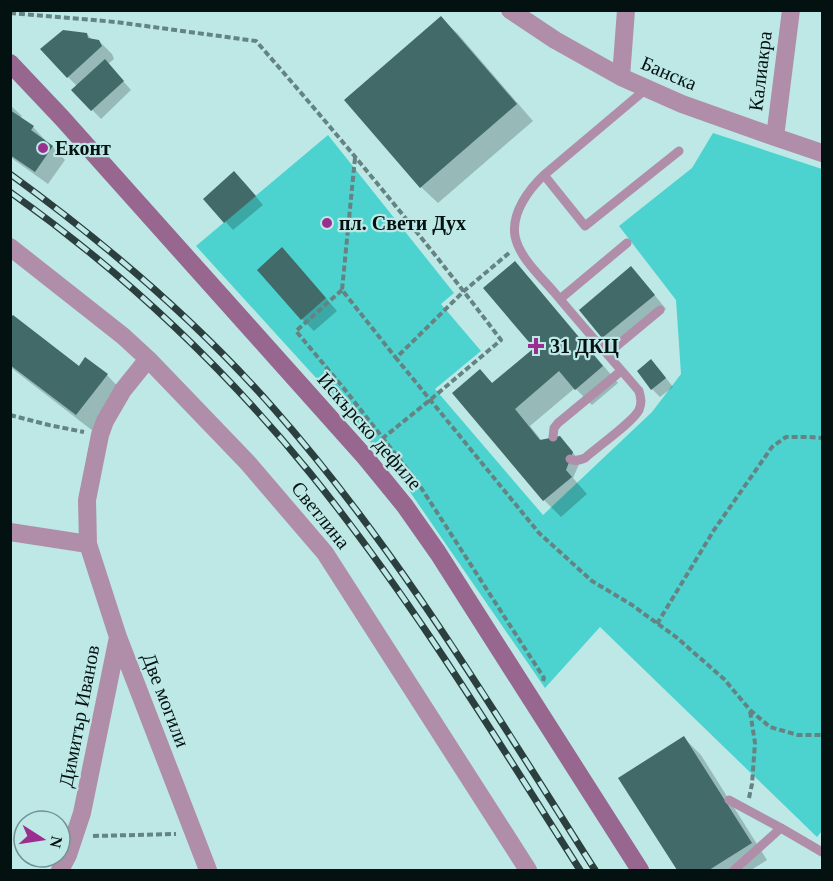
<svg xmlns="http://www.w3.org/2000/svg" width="833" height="881" font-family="'Times New Roman',serif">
<rect width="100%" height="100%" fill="#bde8e6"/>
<path fill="#4cd3d0" d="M713,133L822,169V831L817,837L600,627L545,688L399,476L317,379L196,246L328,135L454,293L441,304L481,351L435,389L543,515L652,412L681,374L676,300L619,226L692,168Z"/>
<path fill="#0003" d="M441,18L458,34L533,121L438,203L421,187Z
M87,34L92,40L99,41L112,54L114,59L108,64L131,90L101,119L73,90L77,86L68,77Z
M10,105L22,116L20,118L33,127L45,140L44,141L53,147L65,160L48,184L10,157Z
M243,181L263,205L233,230L205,199Z
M295,262L337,311L314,331L302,319Z
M515,263L531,280L618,383L592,405L575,388L530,426L542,441L568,446L580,462L573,478L587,494L561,517L544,500L454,393L480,371L493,384L536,348Z
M631,268L643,281L666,309L616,350L603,337L581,310Z
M10,320L79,368L107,375L123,392L93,431L10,367Z
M651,361L659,369L673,387L660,397L652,389Z
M684,738L701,755L767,860L751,870H679L621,779Z"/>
<path fill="#426a68" d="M441,16L517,104L420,188L344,100Z
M63,30L87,33L88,38L99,40L102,46L67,78L40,49Z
M105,59L124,81L91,111L71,90Z
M10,110L34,126L31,130L53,146L35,172L10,155Z
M234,171L256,196L224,223L203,199Z
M282,247L326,298L301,320L257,270Z
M515,261L603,366L575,390L559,371L515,409L540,440L560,436L573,452L566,470L572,477L543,501L452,393L480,369L492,383L534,348L483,288Z
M631,266L655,295L602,338L579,310Z
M13,315L79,366L85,357L108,374L76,415L10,365V318Z
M651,359L666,378L651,390L637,371Z
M684,736L752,843L709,870H677L618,778Z"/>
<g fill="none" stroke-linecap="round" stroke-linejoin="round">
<path stroke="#658382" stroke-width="4" stroke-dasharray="6 3" stroke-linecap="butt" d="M10,13L116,22L256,41C341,138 423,237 501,340L430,400L383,438
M355,158L342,290L396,358
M509,253L464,291L396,358L539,533L592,581L632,605L676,637L724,679L750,710L770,727L798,735H822
M342,290L296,331L346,391L418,483L544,678L542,683
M10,415L49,425L84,432
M657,624L714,530L772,447L786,437H809L822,438
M749,798L752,784L755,743L750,711
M93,836L176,834"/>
<path stroke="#b08eaa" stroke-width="9" d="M646,89L544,175L585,226L679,151
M544,175C529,189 511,213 515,236C519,257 540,276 554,292C582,326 611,358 639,391C641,398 642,403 639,410C633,422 597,447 585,458C580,460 575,462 570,459
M560,299L627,243
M607,354L660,310
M553,437L554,428L558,423L621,371
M729,800L781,828
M734,870L781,828L822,852"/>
<path stroke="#b08eaa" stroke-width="18" d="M510,10L555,40L621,77L682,104L775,137L822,153
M621,77L626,10
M775,137L791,10
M10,247L123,336L148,359L247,462L325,553L528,870
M10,532L88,544L118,637L208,870
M88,544L87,500L100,435L105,421L123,390L148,359
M60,870L68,855L82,813L118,637"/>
<path stroke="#986790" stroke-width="18" d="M10,63L62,118L365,457L405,506L438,553L640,870"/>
<defs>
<path id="rail" d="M10,174C105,243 198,322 275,410C399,551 495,713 595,870
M10,192C123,272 223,366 310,473C411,598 494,735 580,870"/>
</defs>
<use href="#rail" stroke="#2a3f3e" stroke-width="7"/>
<use href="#rail" stroke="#bde8e6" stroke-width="4.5" stroke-dasharray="14" stroke-linecap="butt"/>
</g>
<g fill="#9b2f90" stroke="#bde8e6" stroke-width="2">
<circle cx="43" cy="148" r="6"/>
<circle cx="327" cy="223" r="6"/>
<path d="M533 337h6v6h6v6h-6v6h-6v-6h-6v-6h6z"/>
</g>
<g text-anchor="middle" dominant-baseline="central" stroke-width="4.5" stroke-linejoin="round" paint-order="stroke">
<g font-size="20" fill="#031211" stroke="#bde8e6">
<text transform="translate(760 71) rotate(-83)">Калиакра</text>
<text transform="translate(669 73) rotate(23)">Банска</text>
<text transform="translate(370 431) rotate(49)">Искърско дефиле</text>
<text transform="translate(321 515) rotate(51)">Светлина</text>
<text transform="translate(166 700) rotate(69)">Две могили</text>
<text transform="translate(79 716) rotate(-79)">Димитър Иванов</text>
</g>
<g font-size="20" font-weight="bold" fill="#031211" stroke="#bde8e6" text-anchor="start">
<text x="55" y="148">Еконт</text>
<text x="339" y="223">пл. Свети Дух</text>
<text x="550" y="346">31 ДКЦ</text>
</g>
</g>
<rect width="833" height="881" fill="none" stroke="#031211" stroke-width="24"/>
<g transform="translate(42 839) rotate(102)"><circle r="28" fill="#bde8e6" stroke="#739291" stroke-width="1.5"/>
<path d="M0-4.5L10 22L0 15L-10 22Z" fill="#9b2f90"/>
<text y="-9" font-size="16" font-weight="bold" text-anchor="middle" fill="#031211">N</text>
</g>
</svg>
